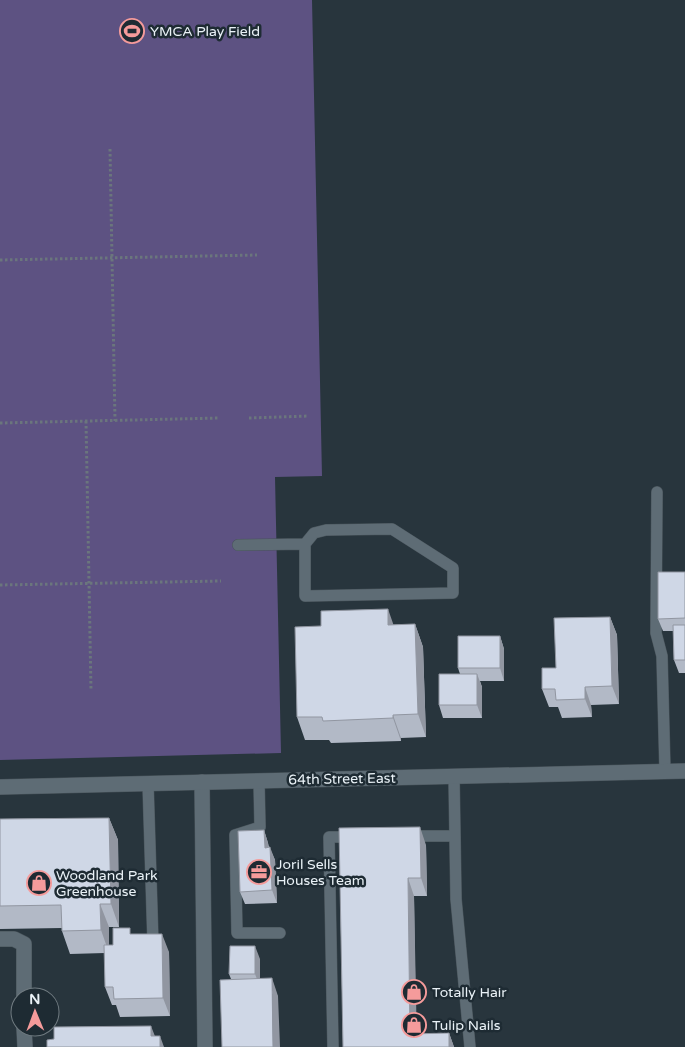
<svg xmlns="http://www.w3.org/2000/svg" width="685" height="1047" font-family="'Varela Round',sans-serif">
<rect width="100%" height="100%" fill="#28353d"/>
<path fill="#5d5282" d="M0,0H312L322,476L275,477L281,753L0,760Z"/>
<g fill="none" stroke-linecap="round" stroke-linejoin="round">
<defs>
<path id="lane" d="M657,492L656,633L662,656L665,771
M238,545L305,544L314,533L326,530L392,529L453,568V593L305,596V544
M454,776L456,899L470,1047
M259,781L260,827L235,835L237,933H280
M148,783L153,943
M409,836H455
M333,1047L329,837H353"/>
<path id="street" d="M202,782L205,1047
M0,939H14L24,944V997
M24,1027L25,1047"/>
<path id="secondary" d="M0,787L685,771"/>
</defs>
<use href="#lane" stroke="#49545b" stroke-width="12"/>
<use href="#street" stroke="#49545b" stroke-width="16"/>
<use href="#secondary" stroke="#49545b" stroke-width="16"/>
<path stroke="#6b767d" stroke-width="3" stroke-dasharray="2.5 2.5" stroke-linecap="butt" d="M110,149L115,421
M0,260L257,255
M249,418L308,416
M86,421L91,691
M0,423L220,418
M0,585L221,581"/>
<use href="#lane" stroke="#5e6c75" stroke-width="11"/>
<use href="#street" stroke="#5e6c75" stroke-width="15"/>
<use href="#secondary" stroke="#5e6c75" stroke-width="15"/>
</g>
<path fill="#b2b9c6" d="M685,572V673H679L674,660L673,631H663L658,619Z
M610,617L617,635L619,704L591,705L592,717L562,718L558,707H549L542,689L556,668Z
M415,624L423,647L426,737L401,738V741L331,743L329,740H305L297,717L393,625Z
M500,636L504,649V681H480L482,687V718H443L439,705L460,674L458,668Z
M109,818L118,840L119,927H109V945H113L132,934L169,952L170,1016L120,1017L116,1005H112L105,987V953L70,954L62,931V928L0,929V819Z
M339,828L426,845L427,896H414L416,1034L449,1033L454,1047H343Z
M264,830L268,843L269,847L275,860L277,903L245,904L240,892Z
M260,959V979L278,996L231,979L229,974Z"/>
<path fill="#9196a1" d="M388,609L396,632L388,625Z
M610,617L617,635L619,704L612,686Z
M415,624L423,647L426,737L418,714Z
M500,636L504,649V681L500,668Z
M477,674L482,687V718L477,705Z
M585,687L591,705L592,717L585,699Z
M393,715L401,738V741L393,718Z
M109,818L118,840L119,927L111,904Z
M420,827L426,845L427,896L421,878Z
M264,830L268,843L269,860L265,848Z
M270,847L275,860L277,903L272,890Z
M408,878L414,896L417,1047L410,1034Z
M100,904L109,927V953L101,930Z
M162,934L169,952L170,1016L163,998Z
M255,946L260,959V987L255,974Z
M272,978L278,996L280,1047H273Z
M151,1026L158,1044L151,1036Z
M449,1033L454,1047H449Z
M160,1036L164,1047H160Z"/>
<path fill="#cfd7e6" stroke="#9196a1" d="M658,572H685V618L658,619Z
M388,609V625L415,624L418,714L393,715V718L323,721L322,717H297L295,627L321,626V611Z
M610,617L612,686L585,687V699L556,700L555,689H542V668H556L554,618Z
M673,625H685V660H674Z
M458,636H500V668H458Z
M439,674H477V705H439Z
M109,818L111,904H100L101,930L62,931L61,905L0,906V819Z
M420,827L421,878H408L410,1034L449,1033V1047H343L339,828Z
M264,830L265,848L270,847L272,890L240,892L238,831Z
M113,928H130V934H162L163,998L114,999L113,987H105L104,945H113Z
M230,946H255V974H229Z
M272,978L273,1047H222L220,980Z
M151,1026V1036H160V1047H47V1040L54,1039V1027Z"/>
<defs>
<symbol id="stadium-ring" viewBox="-11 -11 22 22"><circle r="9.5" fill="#1e2b33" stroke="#f59b9b" stroke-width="1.5"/><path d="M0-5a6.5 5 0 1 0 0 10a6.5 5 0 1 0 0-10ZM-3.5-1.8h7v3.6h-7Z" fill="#f59b9b"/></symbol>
<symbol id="office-ring" viewBox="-11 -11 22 22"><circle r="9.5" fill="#1e2b33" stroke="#f59b9b" stroke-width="1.5"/><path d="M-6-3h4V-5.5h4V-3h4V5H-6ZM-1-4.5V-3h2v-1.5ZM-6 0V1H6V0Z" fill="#f59b9b"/></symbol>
<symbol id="shop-ring" viewBox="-11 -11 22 22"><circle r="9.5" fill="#1e2b33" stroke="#f59b9b" stroke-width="1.5"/><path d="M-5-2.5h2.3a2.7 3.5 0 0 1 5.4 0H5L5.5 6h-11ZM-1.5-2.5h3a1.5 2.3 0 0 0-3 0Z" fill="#f59b9b"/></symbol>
</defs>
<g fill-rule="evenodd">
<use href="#stadium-ring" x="118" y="17" width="28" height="28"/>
<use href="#office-ring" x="245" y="858" width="28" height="28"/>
<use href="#shop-ring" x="25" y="869" width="28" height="28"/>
<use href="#shop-ring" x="400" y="978" width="28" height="28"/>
<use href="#shop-ring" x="400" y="1011" width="28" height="28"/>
</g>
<g text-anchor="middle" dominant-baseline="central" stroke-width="5" stroke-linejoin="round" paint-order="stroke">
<g font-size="14" fill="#eaf2f7" stroke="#1e2b33" text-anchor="start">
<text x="150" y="31">YMCA Play Field</text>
<text x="276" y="864">Joril Sells<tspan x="276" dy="16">Houses Team</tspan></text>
<text x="56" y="875">Woodland Park<tspan x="56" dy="16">Greenhouse</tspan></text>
<text x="432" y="992">Totally Hair</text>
<text x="432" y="1025">Tulip Nails</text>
</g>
<g font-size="14" fill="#eaf2f7" stroke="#1e2b33">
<text transform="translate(342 779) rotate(-1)">64th Street East</text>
</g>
</g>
<g transform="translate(35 1012) rotate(359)"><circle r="24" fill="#1e2b33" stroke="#707b81"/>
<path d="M0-4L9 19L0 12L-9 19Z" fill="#f59b9b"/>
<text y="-8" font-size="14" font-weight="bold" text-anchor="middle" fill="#eaf2f7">N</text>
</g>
</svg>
